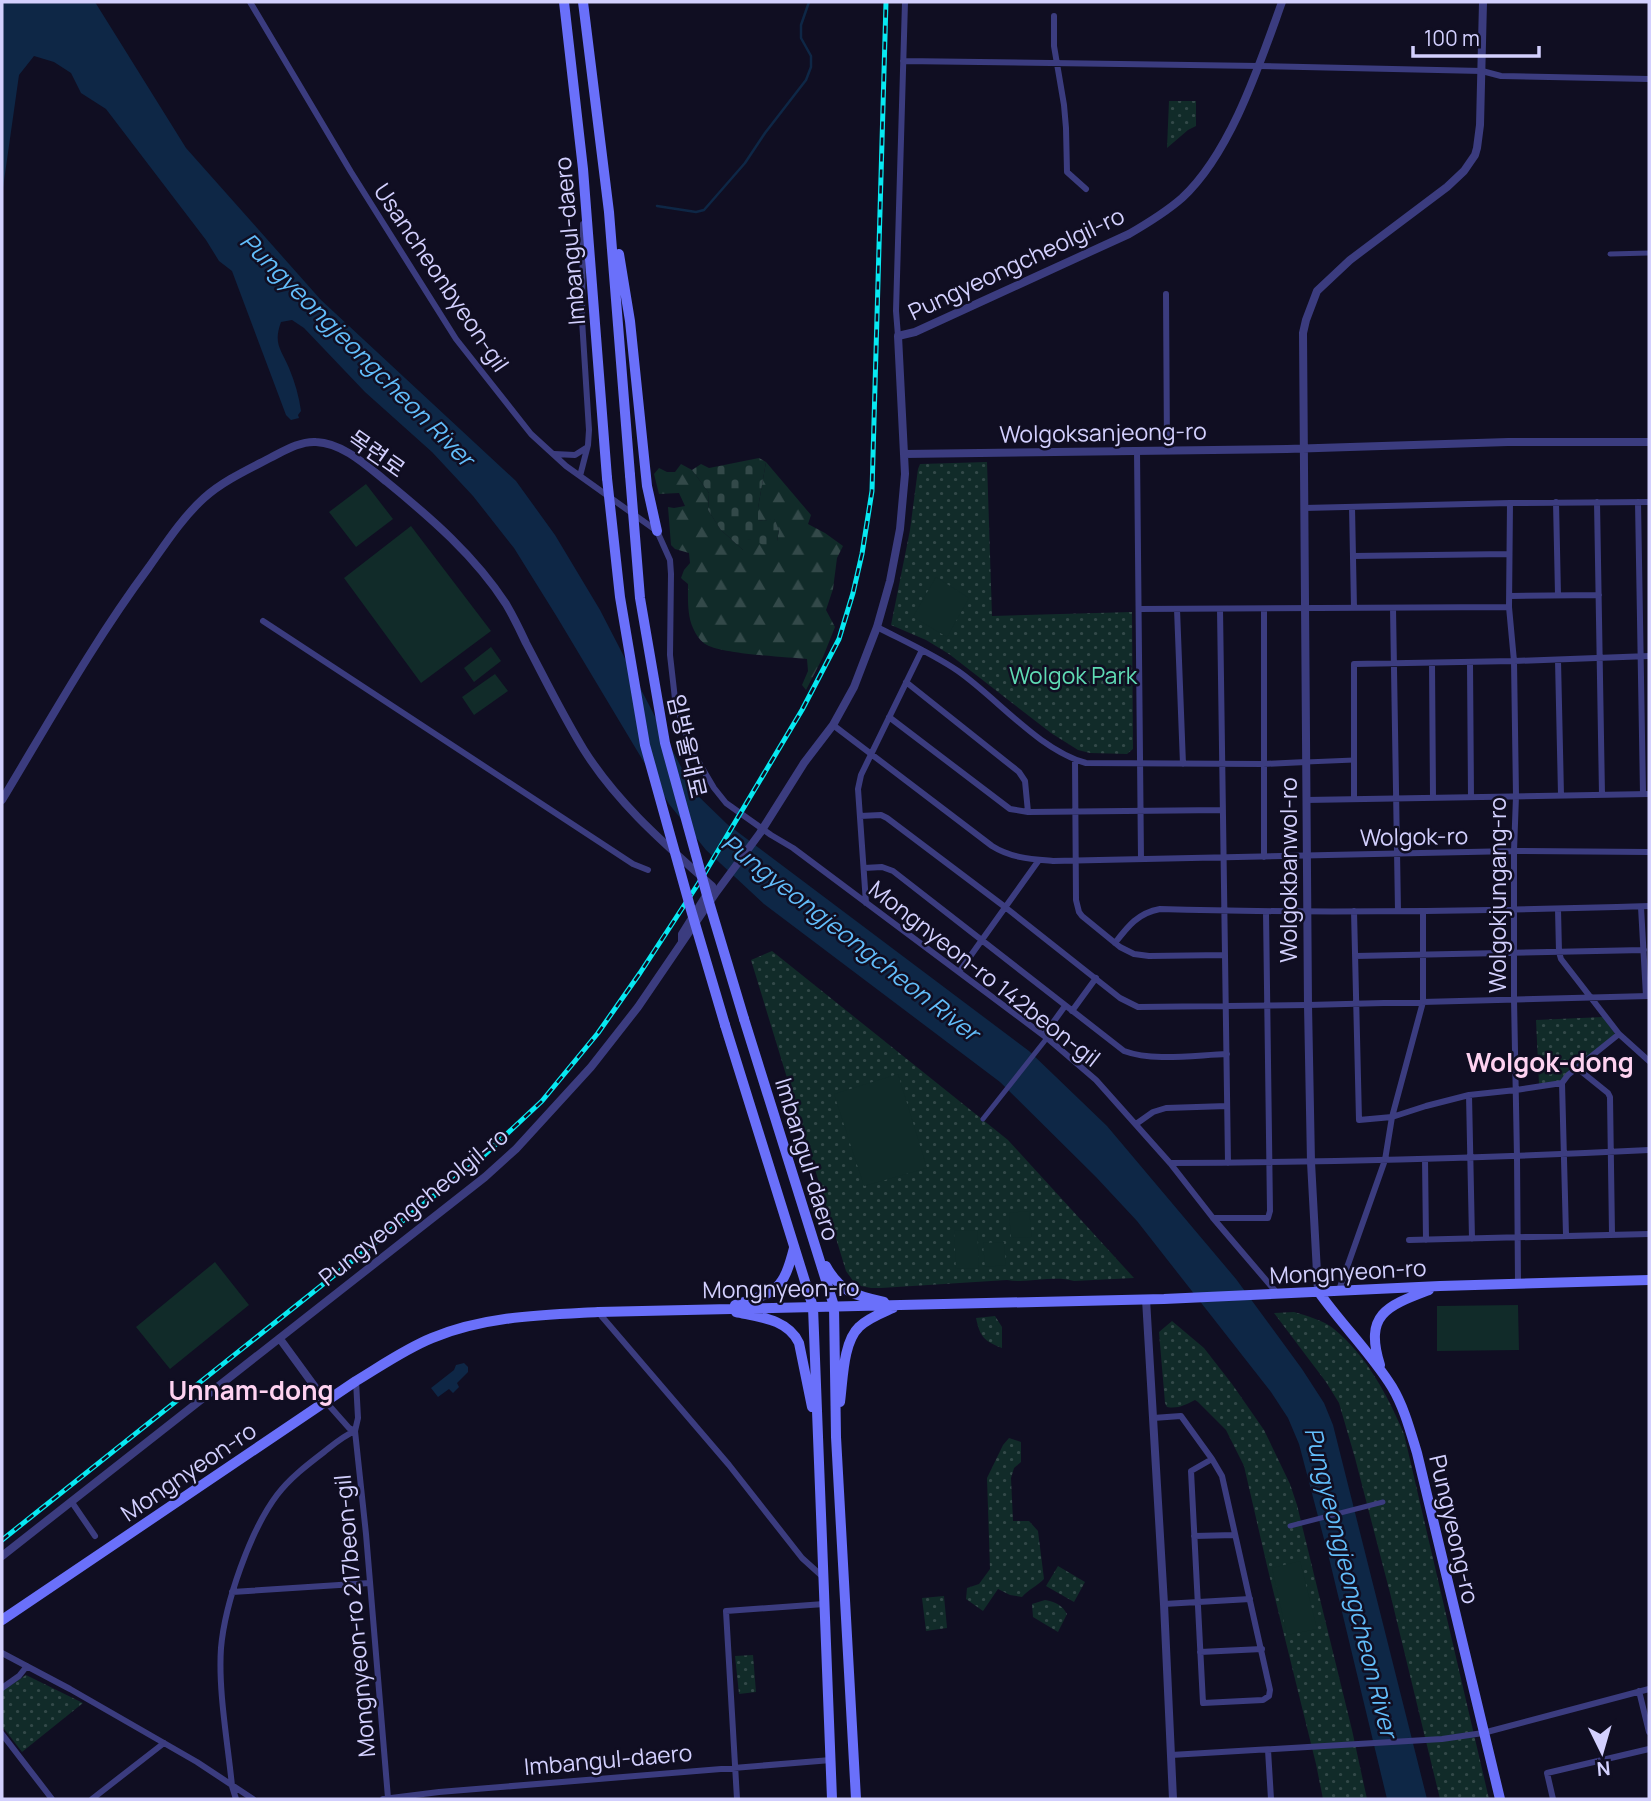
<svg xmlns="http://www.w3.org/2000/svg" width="1651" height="1801" font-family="Manrope,'Noto Sans KR',sans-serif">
<defs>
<pattern id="grass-dots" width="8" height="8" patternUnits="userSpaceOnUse" patternTransform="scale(1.75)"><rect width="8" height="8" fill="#112b29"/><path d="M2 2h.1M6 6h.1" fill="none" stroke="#334949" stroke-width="1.8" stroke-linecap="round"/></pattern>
<pattern id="forest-firs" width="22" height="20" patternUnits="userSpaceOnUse" patternTransform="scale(1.75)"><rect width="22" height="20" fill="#112b29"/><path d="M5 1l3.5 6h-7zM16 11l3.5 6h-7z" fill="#334949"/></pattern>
<pattern id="cemetery-stones" width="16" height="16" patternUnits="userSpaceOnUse" patternTransform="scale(1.75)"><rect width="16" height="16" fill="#112b29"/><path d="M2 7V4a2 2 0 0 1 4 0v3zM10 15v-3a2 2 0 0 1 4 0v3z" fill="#334949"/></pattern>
</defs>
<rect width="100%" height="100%" fill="#100e22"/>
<path fill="url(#grass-dots)" d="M1169,101H1196V126L1188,130L1167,148Z
M987,462L992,616L1132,612L1133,749L1127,754L1090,753L1078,750L1051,733L949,654L926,640L891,625L910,530L918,469L920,464Z
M772,951L1008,1140L1134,1278L1074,1281C1052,1275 1029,1284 1007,1280L881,1288H871L856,1285L846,1271L751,960Z
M1603,1017L1615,1034L1561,1081L1539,1084L1536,1020Z
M1294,1312C1307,1316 1323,1320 1334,1329C1367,1356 1388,1396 1404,1434L1489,1799H1440L1390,1593L1355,1458L1339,1403L1326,1382L1274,1313Z
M995,1316L1002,1327V1348C984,1341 980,1337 976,1318Z
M1172,1321L1204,1348L1232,1384L1264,1430L1290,1484L1297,1505L1352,1730L1367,1799H1323L1316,1764L1268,1570L1244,1466L1226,1430L1198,1402L1195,1400C1185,1405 1178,1409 1167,1407L1165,1403L1159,1332Z
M1009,1438L1021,1442V1462L1014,1468L1011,1478L1013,1521H1029L1038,1531L1044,1579C1037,1586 1028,1590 1022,1597L1010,1595L998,1589L983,1611L966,1599L967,1588L979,1584L990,1569L987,1478L1003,1445Z
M1058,1566L1085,1582L1074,1602L1046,1586Z
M944,1596L947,1628L926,1631L922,1598Z
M1045,1600C1056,1602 1062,1605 1067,1614L1058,1632L1033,1617L1032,1604Z
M753,1655L756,1692L739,1694L735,1656Z
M26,1675L83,1703L22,1752L2,1726V1691Z"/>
<path fill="url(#forest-firs)" d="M766,462L811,515L808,524L825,533L843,546L837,558L833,589L826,610L835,627L823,657L806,690L802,685L808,671L807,659C786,657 723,654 707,645C701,642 696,635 693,628C687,615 688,598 688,584L681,578L684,570L690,563L689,553L675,549L671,545L668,507L674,508L685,506L679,493L659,494L654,474L659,468L667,472H675L681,464L692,470L709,493L708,510L721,530L743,550H747V539L777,541L779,530L774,519L764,521L758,520V508Z"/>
<path fill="url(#cemetery-stones)" d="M759,458L766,462L758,508V520L764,521L774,518L779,530L777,541L766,547L756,541L747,539V550H743L721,530L715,521L708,510L709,493L692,470L701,464L709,468Z"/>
<path fill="#112b29" d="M366,484L393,519L356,547L329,512Z
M411,526L491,631L421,683L344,578Z
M936,577L969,598L947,637L913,617Z
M491,647L501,661L474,682L464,668Z
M495,674L508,691L474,715L462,697Z
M898,1074L927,1168L864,1186L834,1094Z
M1029,1211L1032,1237L1011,1238L1009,1213Z
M977,1230L979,1268L956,1269L954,1231Z
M1004,1242L1006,1265L985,1267L983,1243Z
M215,1262L249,1305L170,1369L136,1327Z
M1518,1305L1519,1350L1437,1351V1306Z
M1300,1561L1317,1629L1287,1635L1272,1568Z"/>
<path fill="#0e2746" d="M2,2H95L186,148L321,300L516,481L555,535L600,610L694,792L727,824L1029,1051L1107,1126L1236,1279L1302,1369L1324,1403L1333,1425L1427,1799H1387L1330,1562L1299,1444L1288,1418L1271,1392L1137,1221L1096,1177L1000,1082L764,904L706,850L669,804L557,617L514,548L473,496L432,452L365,392L304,328L292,320L281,322C273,344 281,349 289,368C295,382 299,397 301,411L298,415L299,418L291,420L286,415L232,271L219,261L206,240L106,109L81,93L71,73L54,62L34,56L19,75L2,195Z
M464,1363L468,1367V1372L457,1383L459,1387L453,1393L449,1389L438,1397L431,1388L454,1370L456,1365Z"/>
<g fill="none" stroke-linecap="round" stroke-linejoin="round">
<path stroke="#0e2746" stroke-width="2.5" d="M657,206L696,212L704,210L745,163L765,133L806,80L811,67V56L801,38V25L809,2"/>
<path stroke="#3b3c7f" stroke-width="5" d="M1610,254L1649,253
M1306,762L1354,760
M983,1119L1047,1038
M1290,1526L1383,1502"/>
<path stroke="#3b3c7f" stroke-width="6" d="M250,2L351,172L456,339L531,434L566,466L657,531L670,560L671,574L670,655L675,699L685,732L695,756L714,788L726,803L771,835L793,848L1047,1038L1096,1080L1170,1163L1213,1218L1277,1293
M1054,16V46L1064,105L1066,128L1067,172L1086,189
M903,61L1259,66L1482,71L1501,76L1649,79
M1166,294L1167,450
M898,336L896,311L905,2
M1137,451L1141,859
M554,454L575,455L586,448
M580,476L588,445L589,430L582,320L583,224
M1556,502L1558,595
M1597,502L1602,795
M1638,502L1643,794
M1510,503L1509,607L1514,661L1516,796L1514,851V999L1517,1157L1518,1283
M1352,507L1354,608
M1304,508L1510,503L1649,502
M1353,556L1509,554
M1510,596L1599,595
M1393,608L1398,911
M1139,609L1509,607
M1177,609L1183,764
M1220,609L1228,1163
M1264,609V857
M263,621L633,864L648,870
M877,627C904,641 933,654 958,671C998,699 1039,750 1086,763L1263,764L1306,762
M1558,660L1561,795
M1432,663L1433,798
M1470,663L1471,797
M906,682L1019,772L1025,781L1028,812
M889,717L1010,809L1028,812L1223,810
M833,725L992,846C1011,858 1031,859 1053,861L1514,851L1649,852
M1075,760L1076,900L1079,912L1082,916L1120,947L1134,954L1149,956L1225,955
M1354,799V664L1514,661L1649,656
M1306,800L1649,794
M860,816L881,815L887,818L1005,907L1120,998L1138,1007L1308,1005L1649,996
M864,868L882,867L893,871L1124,1051C1154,1062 1195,1055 1227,1054
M866,903L858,789L861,775L922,650
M1641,907L1646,996
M1558,909L1559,952L1561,959L1619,1034L1649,1061
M1354,911L1359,1120L1392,1117L1426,1106L1469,1095L1516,1090L1562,1083L1568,1075L1619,1034
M1115,943C1128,926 1138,913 1160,909C1323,914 1486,911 1649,906
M1355,956L1644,950
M959,972L1039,860
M1072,1011L1096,978
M1044,1035L1065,1006
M1577,1068L1608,1093L1610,1097L1612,1234
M1562,1083L1566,1235
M1469,1095L1472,1239
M1136,1124L1153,1112L1166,1108L1227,1106
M1425,1159L1426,1240
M1170,1163C1330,1162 1490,1158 1649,1150
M1213,1218H1268L1270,1211L1266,912
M1409,1240L1649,1234
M1339,1290L1385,1160L1392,1117L1423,1002V911
M598,1312L729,1465L802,1558L823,1577
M356,1381L358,1418L355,1431L366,1534L388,1798
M326,1402L349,1428L355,1431
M1153,1418L1181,1416L1212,1459L1222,1476L1270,1690L1269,1696L1263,1700L1203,1703L1191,1471L1212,1459
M71,1501L95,1536
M1194,1536L1235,1535
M232,1592L370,1583
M1164,1604L1250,1599
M1200,1652L1262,1649
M2,1653L70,1689L197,1762L253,1799
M2,1688L19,1676L27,1666
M1639,1691L1649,1732
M2,1734L52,1799
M1268,1750L1271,1799
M1171,1755L1442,1739L1483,1733L1649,1689
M92,1799L164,1743
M236,1799L232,1786C228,1744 218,1691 221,1648C225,1603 250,1531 277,1495C290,1478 307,1465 324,1452C334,1444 343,1436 355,1431
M383,1799L439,1792L831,1760
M737,1799L726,1611L824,1604
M1553,1799L1547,1773L1649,1749"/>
<path stroke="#3b3c7f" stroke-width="8" d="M904,454L1287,449L1508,442H1649
M2,800C49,722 94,641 149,567C166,543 182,518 204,498C223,481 247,470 270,458C284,451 300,441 316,442C343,443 367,466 387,482C431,518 475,556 506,604C513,616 520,630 526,643C545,679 563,716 584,750C618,804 665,844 712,886L682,934V941
M1318,1291L1311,1162L1308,1005L1303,333L1306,320L1317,291L1350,260L1447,187L1464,171L1475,155L1477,148L1480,125L1483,2
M1146,1299L1164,1604L1173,1799
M280,1339L326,1402
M2,1556L485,1177L516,1149L591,1067L638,1007L715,894L760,833L804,763L833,725L854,687L877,627L890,581L900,529L905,474L898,336L915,332L1129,234C1148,223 1166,212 1182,198C1231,153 1260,63 1282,2"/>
<path stroke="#6a70fa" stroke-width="10" d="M564,2L583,169L607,478
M583,2L609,212L630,475
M619,254L630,321L647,486L657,531
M744,1019L834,1306L836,1437L856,1799
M725,1025L813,1307L832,1799
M826,1266C840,1292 856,1296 884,1302
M1318,1291C1341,1324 1371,1353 1392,1387C1404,1407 1410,1430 1417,1453L1500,1799
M735,1305C776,1292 783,1291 794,1248
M736,1312C759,1317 788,1319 799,1343L812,1407
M1380,1365C1364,1314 1387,1306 1429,1290
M840,1402C843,1380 843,1342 859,1327C868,1318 882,1313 893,1308
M2,1620L356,1381C381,1366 405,1349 432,1338C485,1316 542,1315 598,1312L1164,1299L1440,1286L1649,1280"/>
<defs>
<path id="rail" d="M2,1540L479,1160L542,1101L598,1033L640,973L700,881L802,710L839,639L853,593L862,554L872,491L886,2"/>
</defs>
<use href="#rail" stroke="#07e9f2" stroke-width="5"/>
<use href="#rail" stroke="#100e22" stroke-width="2.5" stroke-dasharray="8" stroke-linecap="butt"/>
<path stroke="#6a70fa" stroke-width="10" d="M630,475L640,598L665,743L708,899L744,1019
M607,478L620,597L645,745L691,910L725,1025"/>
</g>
<g text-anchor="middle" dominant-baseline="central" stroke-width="5" stroke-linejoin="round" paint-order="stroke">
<g font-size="23" fill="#d3d0fe" stroke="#100e22">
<text transform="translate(569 241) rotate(-95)">Imbangul-daero</text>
<text transform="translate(1016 263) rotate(-25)">Pungyeongcheolgil-ro</text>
<text transform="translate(442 277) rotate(56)">Usancheonbyeon-gil</text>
<text transform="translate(1103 432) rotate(-1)">Wolgoksanjeong-ro</text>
<text transform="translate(377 453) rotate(35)">목련로</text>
<text transform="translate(688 746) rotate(77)">임방울대로</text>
<text transform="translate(1414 836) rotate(-1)">Wolgok-ro</text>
<text transform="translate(1288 870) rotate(-90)">Wolgokbanwol-ro</text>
<text transform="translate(1497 895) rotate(-90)">Wolgokjungang-ro</text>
<text transform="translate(985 973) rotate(38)">Mongnyeon-ro 142beon-gil</text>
<text transform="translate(808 1159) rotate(73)">Imbangul-daero</text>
<text transform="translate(413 1206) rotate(-39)">Pungyeongcheolgil-ro</text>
<text transform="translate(1348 1271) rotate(-3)">Mongnyeon-ro</text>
<text transform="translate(781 1288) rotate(-1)">Mongnyeon-ro</text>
<text transform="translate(188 1471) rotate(-34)">Mongnyeon-ro</text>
<text transform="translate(1455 1529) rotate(77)">Pungyeong-ro</text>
<text transform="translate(354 1616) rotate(-95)">Mongnyeon-ro 217beon-gil</text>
<text transform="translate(608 1759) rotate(-5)">Imbangul-daero</text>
</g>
<g font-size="23" fill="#5fdbb4" stroke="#100e22">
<text x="1073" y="675">Wolgok Park</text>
</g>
<g font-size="24" font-style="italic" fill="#62bdfa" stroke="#100e22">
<text transform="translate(358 349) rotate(45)">Pungyeongjeongcheon River</text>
<text transform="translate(851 937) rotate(38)">Pungyeongjeongcheon River</text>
<text transform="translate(1352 1582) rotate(76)">Pungyeongjeongcheon River</text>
</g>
<g font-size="26" font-weight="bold" fill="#fed2f0" stroke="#100e22">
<text x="1550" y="1062">Wolgok-dong</text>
<text x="251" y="1390">Unnam-dong</text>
</g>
</g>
<rect width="1651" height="1801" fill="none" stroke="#d3d0fe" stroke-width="7"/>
<g transform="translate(1602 1752) rotate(175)" stroke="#100e22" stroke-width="5" paint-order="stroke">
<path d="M0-5L12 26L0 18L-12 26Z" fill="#d3d0fe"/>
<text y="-10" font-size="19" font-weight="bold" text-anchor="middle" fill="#d3d0fe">N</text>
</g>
<path d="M1413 46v10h126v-10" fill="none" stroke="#d3d0fe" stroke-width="3.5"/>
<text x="1424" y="46" font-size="21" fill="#d3d0fe" stroke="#100e22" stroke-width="5" paint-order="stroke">100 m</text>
</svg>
